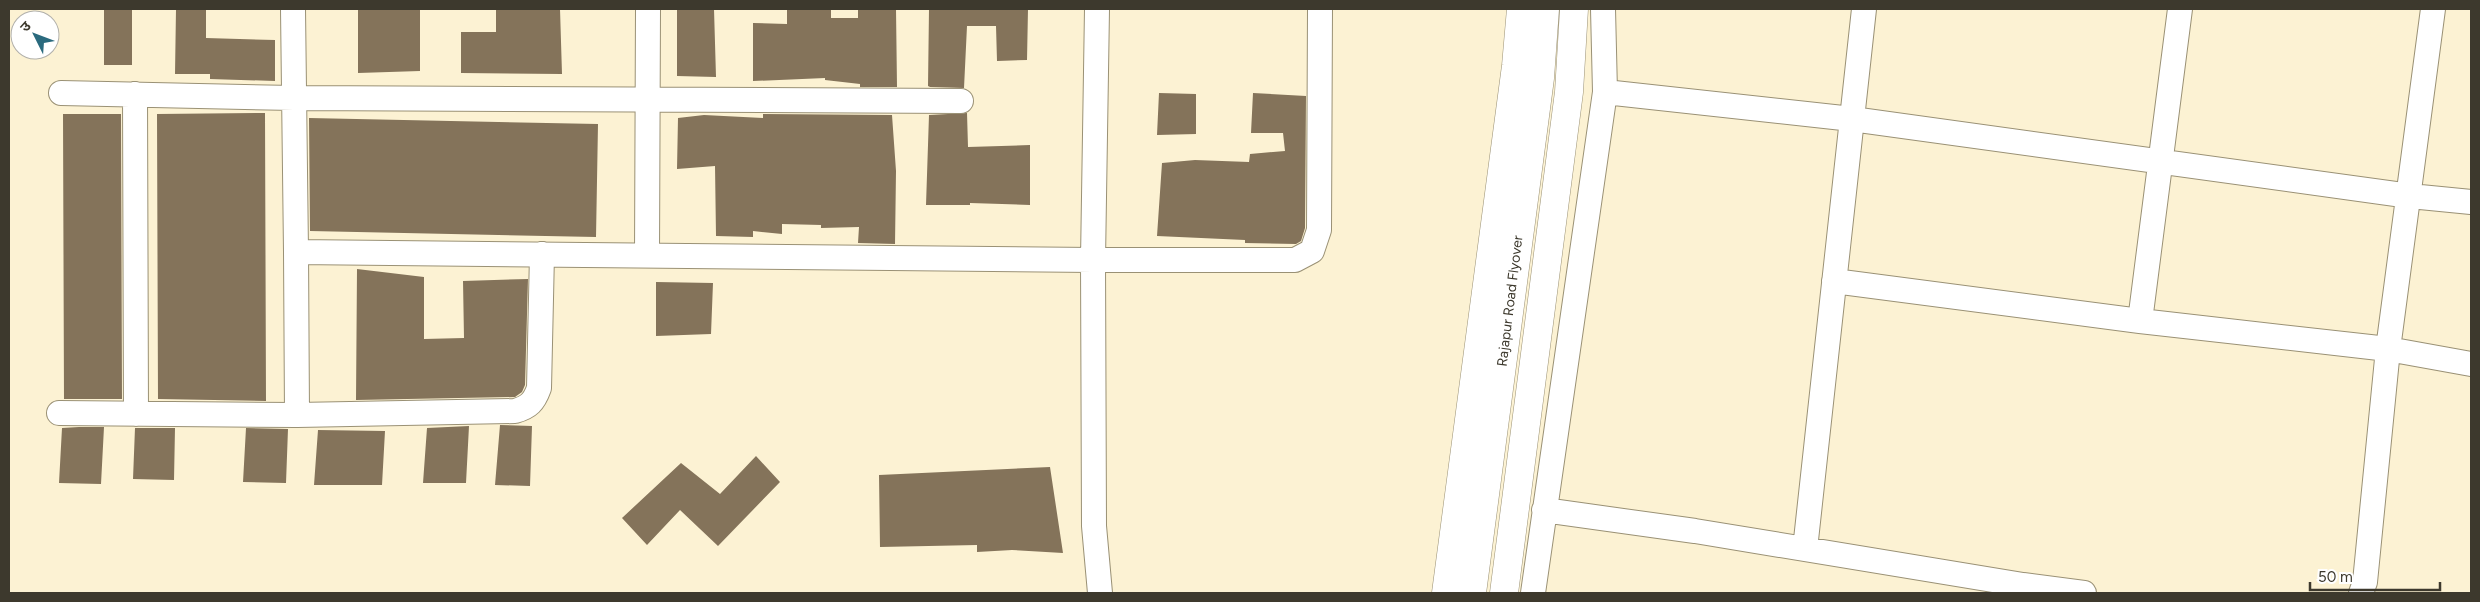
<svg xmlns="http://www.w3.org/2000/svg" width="2480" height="602" font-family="Figtree,'Noto Sans Devanagari',sans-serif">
<rect width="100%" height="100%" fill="#fcf2d3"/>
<path fill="#84735a" d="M104,9H132V65H104Z
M176,9H206V38L275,40V81L210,79V74H175Z
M358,9H420V71L358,73Z
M496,9H560L562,74L461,73V32H496Z
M677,9H714L716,77L677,76Z
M787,9H831V18H858V9H896L897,87H860V84L825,80V78L753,81V23L787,24Z
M929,9H1028L1027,60L997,61L996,26H967L964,88L930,87L928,86Z
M1159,93L1196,94V134L1157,135Z
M1253,93L1306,96L1305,228L1301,241L1296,244L1245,243V240L1157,236L1162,163L1195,160L1249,162L1250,154L1285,151L1283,133H1251Z
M265,113L266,401L158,399L157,114Z
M967,113L968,147L1030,145V205L970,203V205H926L929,115Z
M63,114H121L122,399H64Z
M763,114L892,115L896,171L895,244L858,243L859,227L821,228V225L782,224V234L753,231V237L716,236L715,166L677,169L678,118L704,115L763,118Z
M309,118L598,124L596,237L310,231Z
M357,269L424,277V339L464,338L463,281L528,279L525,385L522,392L515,397L356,400Z
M656,282L713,283L711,334L656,336Z
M500,425L532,426L530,486L495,485Z
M469,426L466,483H423L427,428Z
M79,427H104L101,484L59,483L62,428Z
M135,428H175L174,480L133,479Z
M246,428L288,429L286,483L243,482Z
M318,430L385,431L382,485H314Z
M756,456L780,482L718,546L680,510L647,545L622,518L681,463L720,494Z
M1050,467L1063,553L1012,550L977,552V545L880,547L879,475Z"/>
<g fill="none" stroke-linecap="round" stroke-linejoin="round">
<defs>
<path id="minor" d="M293,9L296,252L1093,260L1097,9
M1605,92L1852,119L2410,196L2471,202
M61,93L294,98L961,101
M135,94L136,414
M296,252L297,415
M647,255L648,9
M1834,281L2140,321L2388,349L2471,364
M2140,321L2180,9
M59,413L297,415L515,411C529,407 534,402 539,388L542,254
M1544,510L1695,531L2023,585L2084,593
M1805,549L1864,9
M1100,593L1094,526L1093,260H1295L1312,251L1319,230L1320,9
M1533,593L1605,92L1603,9
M2361,593L2365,582L2388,349L2433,9"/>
<path id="major" d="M1446,593L1516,66L1521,9"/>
<path id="highway" d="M1472,593L1540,78L1545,9
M1504,593L1569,92L1574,9"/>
</defs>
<use href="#minor" stroke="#9a9175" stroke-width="26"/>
<use href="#major" stroke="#9a9175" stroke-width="29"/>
<use href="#highway" stroke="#9a9175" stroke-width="29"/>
<use href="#minor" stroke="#fff" stroke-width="24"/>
<use href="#major" stroke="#fff" stroke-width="28"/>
<use href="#highway" stroke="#fff" stroke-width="28"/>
</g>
<g text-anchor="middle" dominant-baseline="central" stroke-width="5" stroke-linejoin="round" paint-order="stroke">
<g font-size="14" fill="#3d392d" stroke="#fff">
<text transform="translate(1510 301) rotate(-83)">Rajapur Road Flyover</text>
</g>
</g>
<rect width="2480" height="602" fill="none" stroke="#3d392d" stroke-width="20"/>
<g transform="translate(35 35) rotate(312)"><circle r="24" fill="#ffffff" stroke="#b1b0ab"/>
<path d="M0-4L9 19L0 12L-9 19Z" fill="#2a6a7e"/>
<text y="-8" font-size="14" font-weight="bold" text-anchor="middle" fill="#3d392d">उ</text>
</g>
<path d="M2310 582v8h130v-8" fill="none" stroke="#3d392d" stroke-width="2.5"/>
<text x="2318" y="582" font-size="15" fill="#3d392d" stroke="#ffffff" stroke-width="4" paint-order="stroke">50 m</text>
</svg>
